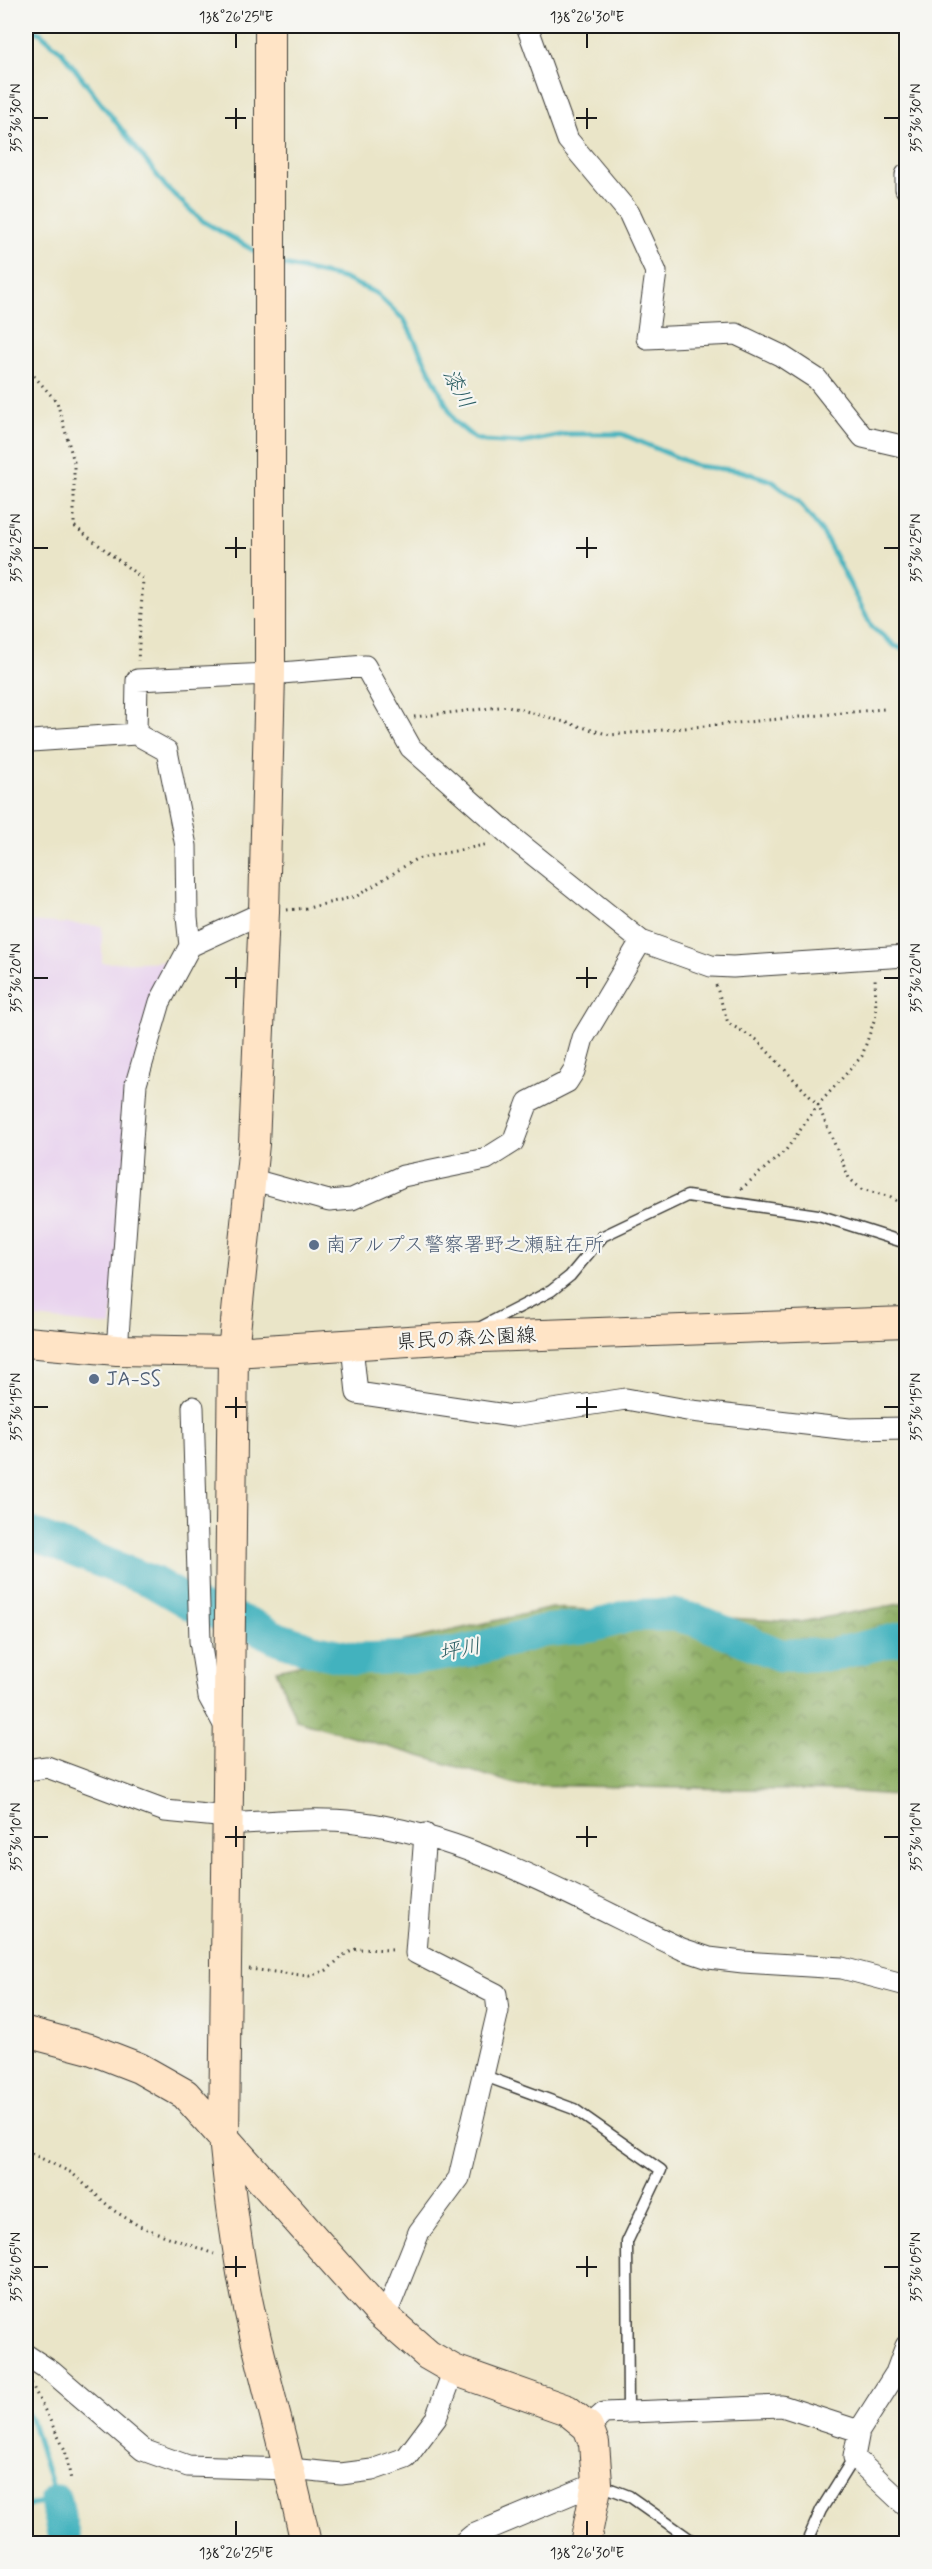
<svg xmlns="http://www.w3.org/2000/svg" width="932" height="2569" font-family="Mynerve,'Klee One',sans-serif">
<defs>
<pattern id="forest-crowns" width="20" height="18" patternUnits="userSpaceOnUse" patternTransform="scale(1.5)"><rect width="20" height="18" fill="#8cad62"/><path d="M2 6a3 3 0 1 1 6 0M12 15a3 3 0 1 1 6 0" fill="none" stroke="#728c50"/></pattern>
</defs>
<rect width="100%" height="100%" fill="#f6f6f2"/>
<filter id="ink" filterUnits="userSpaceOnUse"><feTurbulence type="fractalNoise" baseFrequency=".0167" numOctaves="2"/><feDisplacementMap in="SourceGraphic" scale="12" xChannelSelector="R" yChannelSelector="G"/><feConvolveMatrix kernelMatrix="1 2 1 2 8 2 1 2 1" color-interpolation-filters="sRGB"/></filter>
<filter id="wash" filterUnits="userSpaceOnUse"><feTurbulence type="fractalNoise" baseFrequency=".008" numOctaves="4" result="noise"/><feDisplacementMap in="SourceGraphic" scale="24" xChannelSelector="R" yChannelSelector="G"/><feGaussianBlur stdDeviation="1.35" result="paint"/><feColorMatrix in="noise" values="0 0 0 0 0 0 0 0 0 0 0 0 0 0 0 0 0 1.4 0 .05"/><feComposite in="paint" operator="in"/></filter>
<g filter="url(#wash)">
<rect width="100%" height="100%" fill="#eae5c8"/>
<path fill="#e8d2ee" d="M26,921L102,926V963L176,961L148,1013L111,1326L26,1317Z"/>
<path fill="url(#forest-crowns)" stroke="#54643f" stroke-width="1.5" d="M906,1603V1796L842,1791L519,1785L296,1720L276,1670L552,1608L800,1622Z"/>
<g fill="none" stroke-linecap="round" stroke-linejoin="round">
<path stroke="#43b2be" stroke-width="5" d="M26,28L40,33L61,51L166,187L201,220L260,254
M279,264L342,278L376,293L405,321L455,422L474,438L485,441L521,443L566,434H622L697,466L741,471L772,481L798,501L824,535L872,627L895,646L906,650
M26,2412L31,2419L56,2501L26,2506"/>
<path stroke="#43b2be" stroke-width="33" d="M26,1532L153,1582L196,1607L250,1624L277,1638L313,1650L355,1659L426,1657L472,1650L543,1631L592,1626L632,1615H674L696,1620L780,1655H832L906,1637
M56,2501L65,2544"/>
</g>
</g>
<g filter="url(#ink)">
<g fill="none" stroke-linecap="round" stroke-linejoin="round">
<defs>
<path id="lane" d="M481,1327L551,1291L570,1276L603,1236L687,1196L818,1215L906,1243
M482,2075L574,2109L661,2170L627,2242L628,2411
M598,2484L629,2496L697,2544
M806,2544L821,2510L854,2457"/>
<path id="street" d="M527,26L568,140L629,213L656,272L647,338L736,334L780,355L817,379L863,437L906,447
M906,175V189
M136,734L137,680L270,674L365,666L411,748L514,839L641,941L711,966L733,967L906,956
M26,739L31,741L136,734L167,751L186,846L187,917L190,946
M250,1179L329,1201L352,1199L403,1176L486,1159L513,1142L528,1102L567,1082L574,1071L583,1038L641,941
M352,1346L357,1393L512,1416L626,1399L692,1411L849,1429L906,1428
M117,1350L136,1084L160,1002L190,946L264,912
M193,1407L200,1641L209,1697L227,1730
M26,1770L47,1767L165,1811L228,1817
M228,1824C270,1822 314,1817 356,1822C469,1835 580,1901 682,1949L709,1958L743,1962L842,1968L906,1985
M385,2317L419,2232L459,2178L498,2011L496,1994L416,1953L425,1834
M26,2355L52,2372L143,2450L188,2466L290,2469L341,2474L372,2470L406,2458L436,2418L454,2370
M588,2427L604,2413L782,2406L859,2431L854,2457L906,2506
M859,2431L896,2373L906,2346
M462,2544L473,2535L597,2483"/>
<path id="secondary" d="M270,26V674L264,912L254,1144L233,1352L224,2138C230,2197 237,2255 250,2313C267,2390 290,2466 306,2544
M26,1342L117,1350L233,1352L456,1338L906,1322
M26,2032L90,2049L139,2068L185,2094L379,2312L428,2355L454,2370L567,2410L588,2427L594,2443L597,2483L585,2544"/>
</defs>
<use href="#lane" stroke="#3b3a36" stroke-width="13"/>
<use href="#street" stroke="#3b3a36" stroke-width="23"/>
<use href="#secondary" stroke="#3b3a36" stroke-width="32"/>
<path stroke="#3b3a36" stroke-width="3" stroke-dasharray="1.5 4.5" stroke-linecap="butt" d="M26,367L57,402L74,462V526L143,579L138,661
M414,717L508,706L610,735L884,709
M287,910L308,908L357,896L416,859L489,844
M716,985L728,1023L757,1040L818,1105L849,1178L861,1189L891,1197L906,1208
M741,1189L786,1150L818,1105L862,1056L876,1015L875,976
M249,1969L309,1976L327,1970L344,1955L356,1949L396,1950
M26,2151L72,2173L113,2210L139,2226L214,2254
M31,2383L65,2450L71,2480"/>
<use href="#lane" stroke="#fff" stroke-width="10"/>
<use href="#street" stroke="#fff" stroke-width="21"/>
<use href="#secondary" stroke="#ffe4c6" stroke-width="30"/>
</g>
</g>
<path fill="none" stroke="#1c1c1c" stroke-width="2" d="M236,33V48M587,33V48M236,108V129M587,108V129M33,118H48M225,118H246M576,118H597M884,118H899M236,537V558M587,537V558M33,548H48M225,548H246M576,548H597M884,548H899M236,967V988M587,967V988M33,978H48M225,978H246M576,978H597M884,978H899M236,1397V1418M587,1397V1418M33,1407H48M225,1407H246M576,1407H597M884,1407H899M236,1826V1847M587,1826V1847M33,1837H48M225,1837H246M576,1837H597M884,1837H899M236,2256V2277M587,2256V2277M33,2267H48M225,2267H246M576,2267H597M884,2267H899M236,2521V2536M587,2521V2536"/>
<g fill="#5c6f8a" stroke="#f6f6f2" stroke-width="2">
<circle cx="314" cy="1245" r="6"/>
<circle cx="94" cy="1379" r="6"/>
</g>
<g text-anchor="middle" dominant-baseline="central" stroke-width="4.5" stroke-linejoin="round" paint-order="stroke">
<g font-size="20" fill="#4e5e75" stroke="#f6f6f2" text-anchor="start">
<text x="326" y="1245">南アルプス警察署野之瀬駐在所</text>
<text x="106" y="1379">JA-SS</text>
</g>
<g font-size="20" fill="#1c1c1c" stroke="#f6f6f2">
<text transform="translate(466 1339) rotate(-3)">県民の森公園線</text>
</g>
<g font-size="21" font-style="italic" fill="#2e6065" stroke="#f6f6f2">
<text transform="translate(458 389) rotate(62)">漆川</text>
<text transform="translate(460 1650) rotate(-11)">坪川</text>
</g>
</g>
<rect width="932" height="2569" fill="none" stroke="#f6f6f2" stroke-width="66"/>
<rect x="33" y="33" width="866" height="2503" fill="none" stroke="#1c1c1c" stroke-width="2"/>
<g font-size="15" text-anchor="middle" fill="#1c1c1c">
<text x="236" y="22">138°26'25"E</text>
<text x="587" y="22">138°26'30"E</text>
<text transform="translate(16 118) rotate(-90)" y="5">35°36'30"N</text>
<text transform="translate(916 118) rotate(-90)" y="5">35°36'30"N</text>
<text transform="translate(16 548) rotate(-90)" y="5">35°36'25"N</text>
<text transform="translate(916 548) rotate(-90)" y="5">35°36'25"N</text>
<text transform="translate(16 978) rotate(-90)" y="5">35°36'20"N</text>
<text transform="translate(916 978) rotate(-90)" y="5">35°36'20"N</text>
<text transform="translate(16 1407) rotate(-90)" y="5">35°36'15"N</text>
<text transform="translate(916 1407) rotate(-90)" y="5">35°36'15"N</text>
<text transform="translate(16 1837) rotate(-90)" y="5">35°36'10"N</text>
<text transform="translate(916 1837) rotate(-90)" y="5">35°36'10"N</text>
<text transform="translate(16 2267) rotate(-90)" y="5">35°36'05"N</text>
<text transform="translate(916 2267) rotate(-90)" y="5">35°36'05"N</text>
<text x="236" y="2558">138°26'25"E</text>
<text x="587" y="2558">138°26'30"E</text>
</g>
</svg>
